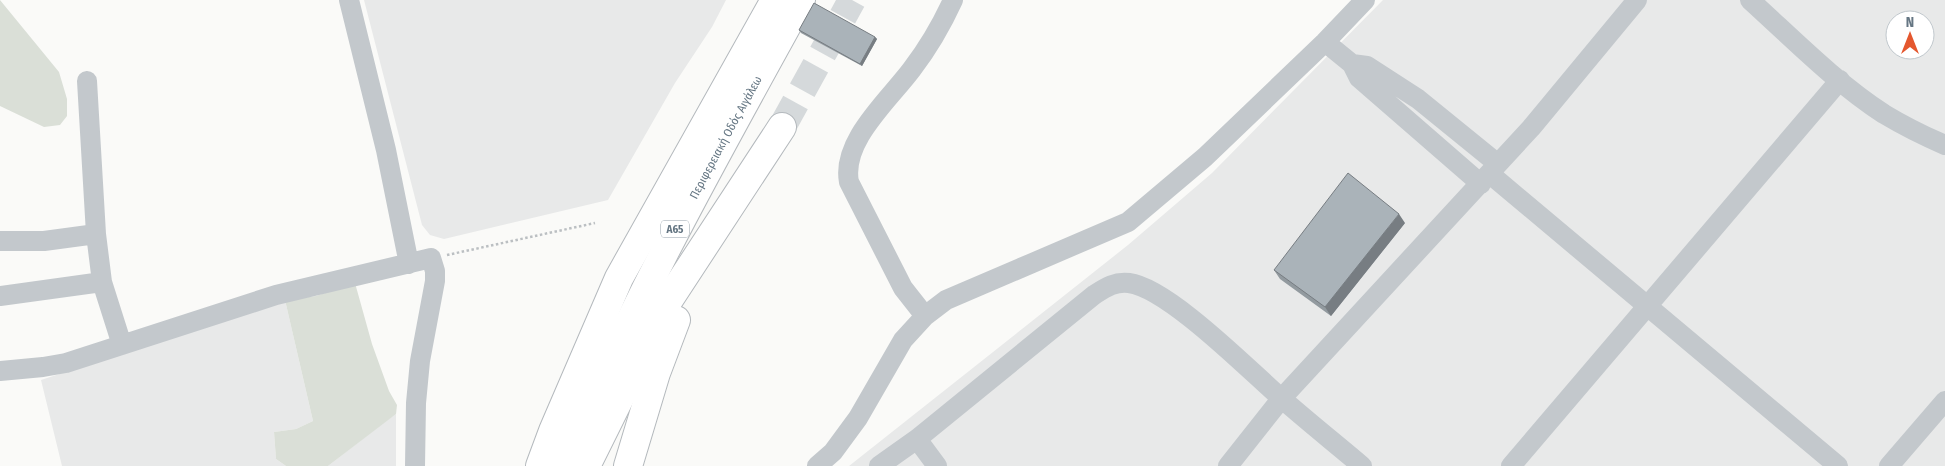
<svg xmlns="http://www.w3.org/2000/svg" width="1945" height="466" font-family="'Fira Sans Condensed',sans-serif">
<rect width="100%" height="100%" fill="#fafaf8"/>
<path fill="#e8e9e9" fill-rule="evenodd" d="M364,0H726L712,27L675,83L608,200L444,239L430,235L422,225Z
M1383,0H1945V466H849L1128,245L1212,173ZM1895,20H1925V50H1895Z
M285,300L313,421L296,429L274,432L276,459L286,466H62L41,380Z
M396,414V466H328L387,420Z"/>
<path fill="#dadfd7" d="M0,0L59,72L67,99V116L60,125L44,127L0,106Z
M355,283L372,344L389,391L397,405L396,414L328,466H286L276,459L274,432L296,429L313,421L285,300L316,296Z"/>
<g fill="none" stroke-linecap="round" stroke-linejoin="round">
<path stroke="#d5d9db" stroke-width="28" stroke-dasharray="28 14" stroke-linecap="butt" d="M782,127L852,0"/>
<defs>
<g id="highway">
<path d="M540,466L553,431L619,278L775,0"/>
<path id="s1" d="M565,466C631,304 717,153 801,0"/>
<path d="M586,466L668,301L782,127"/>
<path d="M628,466L656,373L676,320"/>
</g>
</defs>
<use href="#highway" stroke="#b4b9bd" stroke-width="30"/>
<path stroke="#bbbfc2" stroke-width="2.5" stroke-dasharray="2.5 2.5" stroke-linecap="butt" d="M447,255L595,223"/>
<path stroke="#c3c8cc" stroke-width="20" d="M349,0L386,150L409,264
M1750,0C1792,38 1836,83 1884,114C1904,126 1924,136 1945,145
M1325,42L1352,64L1359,78L1481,184
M1352,64L1367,66L1418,99L1498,164
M87,81L96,234L102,282L122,345
M1490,174L1838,466
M0,241H44L96,234
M0,296L102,282
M925,316L903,288L849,182C841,141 889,100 912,69C928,48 942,24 953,0
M0,371L43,367L66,363L276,295L431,258L435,271V281L420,361L416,403L415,466
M917,439L937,466
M817,466L833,452L858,418L903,340L925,316L946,300L1128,222L1205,157L1325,42L1365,0
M879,466L917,439L1094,295C1105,288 1115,281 1129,283C1168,288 1248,369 1280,397C1307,421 1335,443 1362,466
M1228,466L1281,399L1531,128L1637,0
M1511,466L1840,80
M1889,466L1945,401"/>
<use href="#highway" stroke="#fff" stroke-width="28"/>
</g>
<path fill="#929a9f" d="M799,30L875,37L877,39L862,66L801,33Z
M1405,223L1331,316L1280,279L1274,270Z"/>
<path fill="#777d82" d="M875,37L877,39L862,66L860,64Z
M1399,214L1405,223L1331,316L1325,307Z"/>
<path fill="#aab3b9" stroke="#777d82" d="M814,3L875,37L860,64L799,30Z
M1348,173L1399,214L1325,307L1274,270Z"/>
<g text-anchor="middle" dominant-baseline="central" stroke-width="5" stroke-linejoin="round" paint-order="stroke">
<rect fill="#fff" stroke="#939fa8" stroke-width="1" x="661" y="220.5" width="28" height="17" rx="4"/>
<g font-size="11" font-weight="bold" fill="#657683">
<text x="675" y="229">Α65</text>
</g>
<g font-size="12" fill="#657683" stroke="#fff">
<text stroke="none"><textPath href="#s1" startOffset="366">Περιφερειακή Οδός Αιγάλεω</textPath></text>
</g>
</g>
<g transform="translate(1910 35)"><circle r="24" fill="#ffffff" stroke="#c1c8cd"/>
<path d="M0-4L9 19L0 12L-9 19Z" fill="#e4572e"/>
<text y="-8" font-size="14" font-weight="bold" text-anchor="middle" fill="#657683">N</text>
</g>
</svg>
